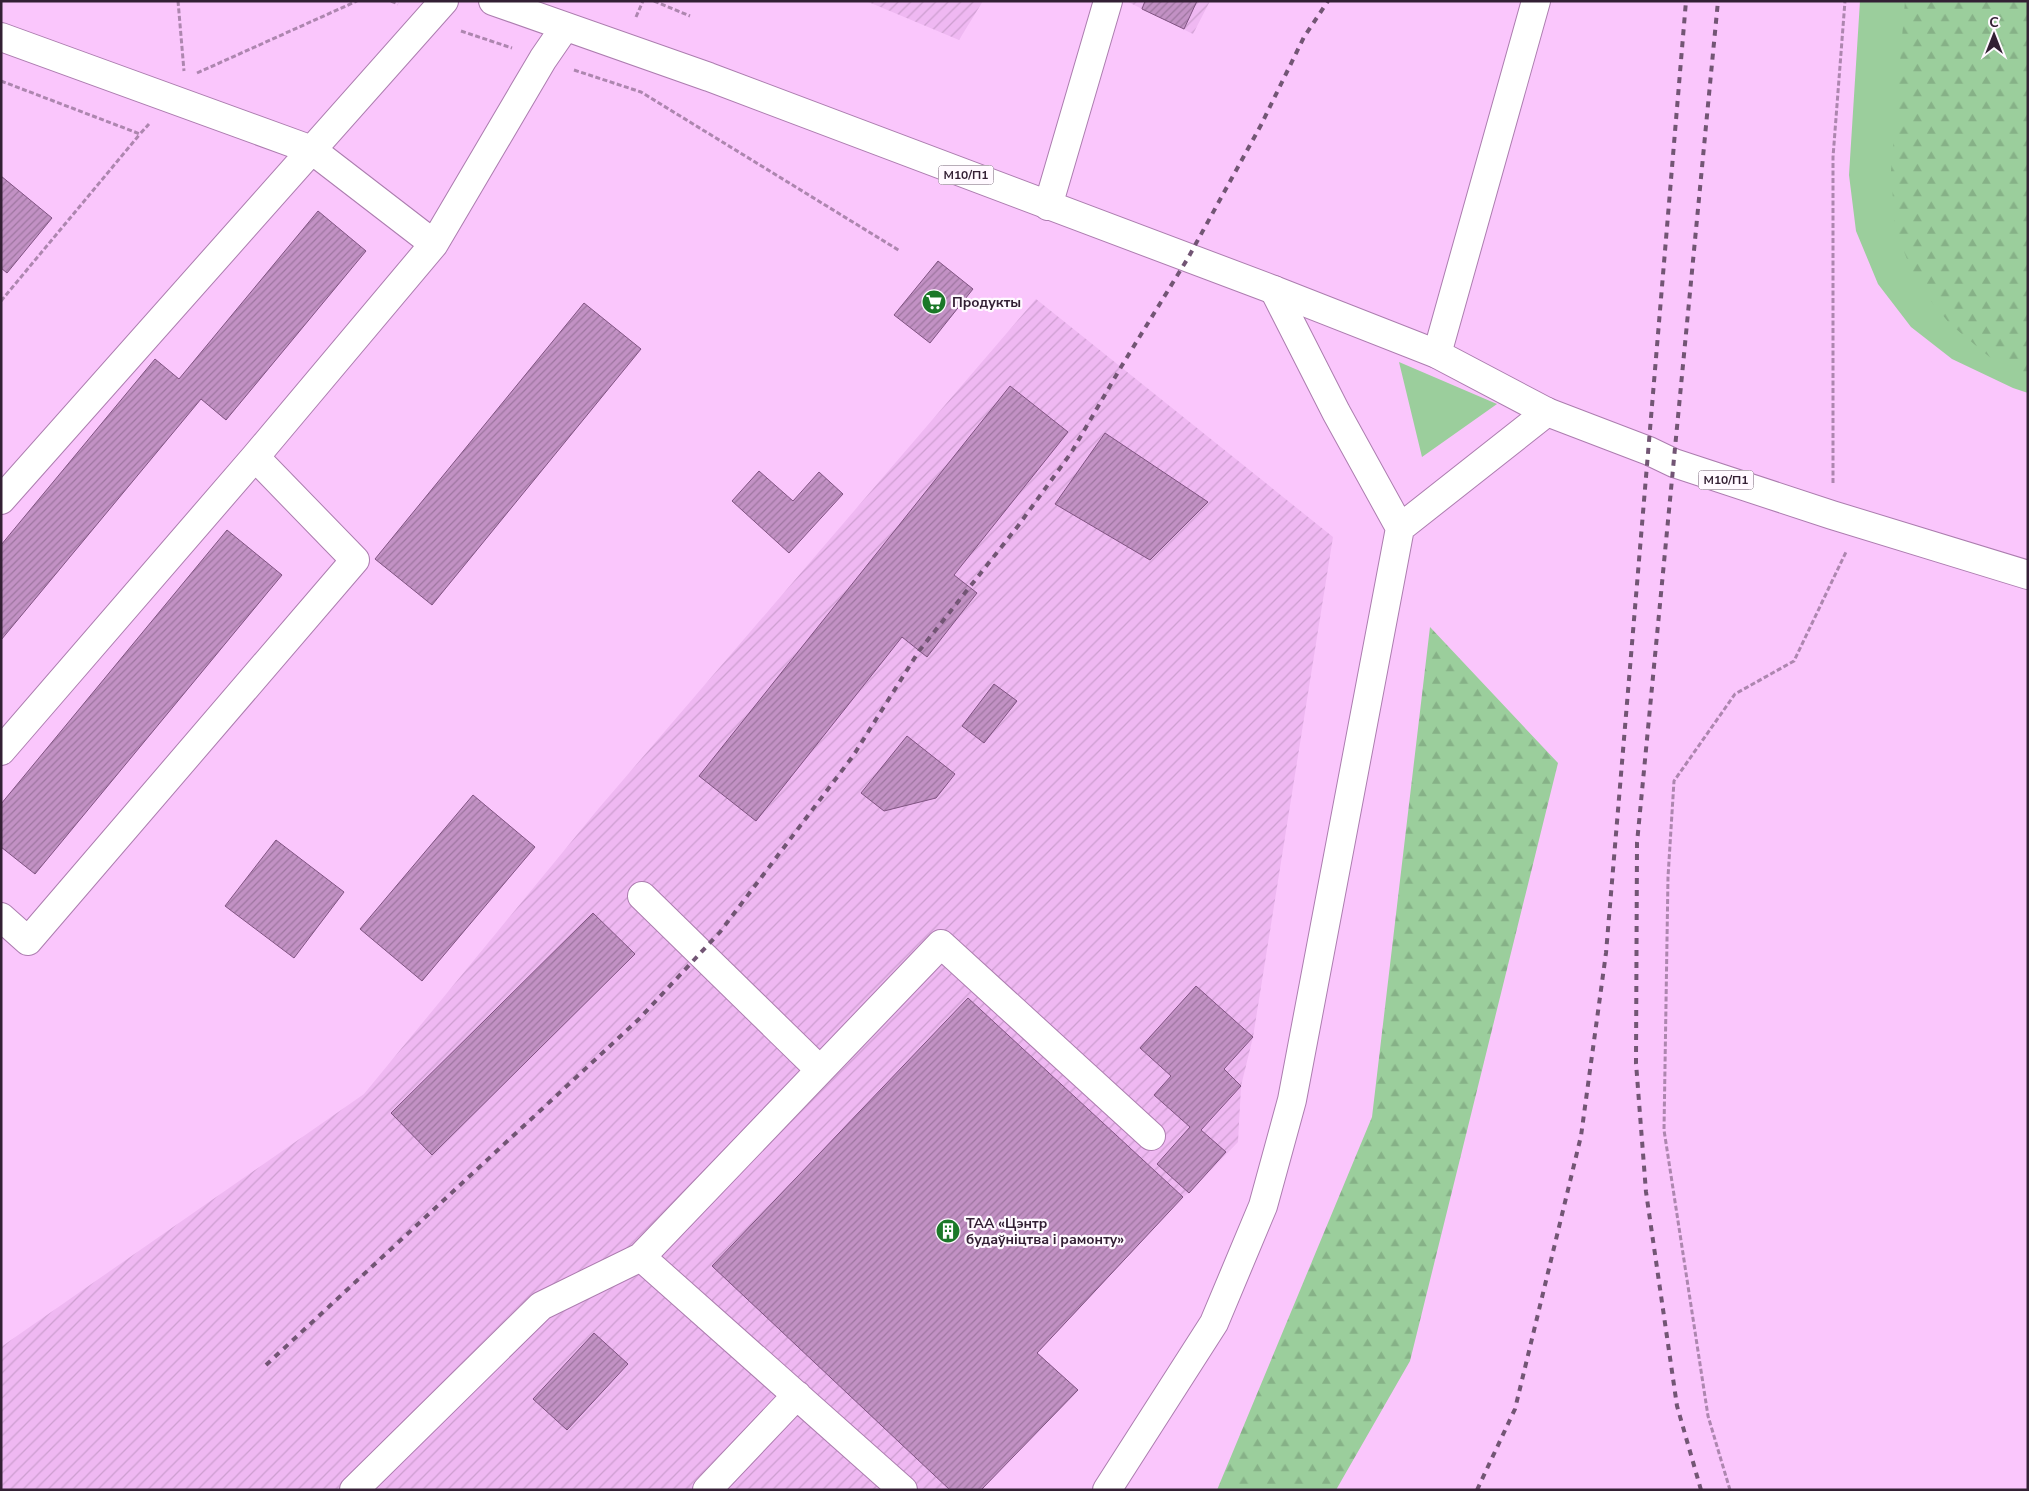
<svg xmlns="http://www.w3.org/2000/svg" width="2029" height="1491" font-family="'Nunito Sans',sans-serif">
<defs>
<pattern id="industrial-furrows" width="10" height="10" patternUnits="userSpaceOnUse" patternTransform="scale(1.25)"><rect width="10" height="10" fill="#efb8f2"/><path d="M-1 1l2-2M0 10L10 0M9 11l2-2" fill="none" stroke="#cd9ed0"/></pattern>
<pattern id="forest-firs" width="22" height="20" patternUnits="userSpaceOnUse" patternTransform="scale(1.25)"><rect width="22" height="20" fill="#9bce9c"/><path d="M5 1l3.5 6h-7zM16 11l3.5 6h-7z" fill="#86b187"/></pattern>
<pattern id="building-hatch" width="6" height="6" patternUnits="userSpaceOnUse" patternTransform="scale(1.25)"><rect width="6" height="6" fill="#c291c4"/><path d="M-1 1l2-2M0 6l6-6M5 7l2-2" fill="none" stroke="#9e76a0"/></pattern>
</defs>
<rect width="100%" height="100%" fill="#fac6fc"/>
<path fill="url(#industrial-furrows)" d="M866,1H983L959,40Z
M1126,1H1210L1193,34Z
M1036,299L1333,537L1253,1037L1241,1086L1238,1142L1189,1193L1183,1197L1038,1353L1078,1390L981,1490H1V1347L364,1094L599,808Z"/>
<path fill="#9bce9c" d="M1860,1H2028V393L2013,388L1952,359L1911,327L1878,284L1856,231L1849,175Z
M1399,362L1497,404L1422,457Z"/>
<path fill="url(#forest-firs)" d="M1905,1H2028V379L1992,359L1950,324L1917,284L1895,229L1891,171Z
M1430,627L1558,763L1410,1361L1336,1490H1217L1372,1117Z"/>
<path fill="url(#building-hatch)" stroke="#805382" d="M1145,1H1197L1184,29L1142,9Z
M1,176L52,218L7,273L1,268Z
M318,211L366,251L226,420L201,399L1,640V545L155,359L179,379Z
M938,261L973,289L930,343L894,315Z
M584,303L641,349L432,605L375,559Z
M1010,386L1068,432L954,575L977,593L927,657L902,637L756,821L699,776Z
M1105,433L1208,502L1150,560L1055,504Z
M759,471L793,501L819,472L843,494L789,553L732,501Z
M227,530L282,575L35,874L1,847V804Z
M994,684L1017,701L984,743L962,726Z
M907,736L955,774L936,798L884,811L861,793Z
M473,795L535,847L422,981L360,929Z
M276,840L344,892L294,958L225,906Z
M593,913L635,954L432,1155L391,1113Z
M1196,986L1253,1037L1224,1069L1241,1086L1201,1130L1226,1152L1189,1193L1157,1164L1190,1127L1154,1095L1171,1076L1140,1048Z
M968,998L1183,1197L1037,1353L1078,1390L981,1490H950L712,1266Z
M594,1333L628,1364L567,1430L533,1399Z"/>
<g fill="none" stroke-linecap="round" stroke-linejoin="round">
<defs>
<path id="minor" d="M1,37L312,150L434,244
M1048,206L1108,1
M1274,290L1336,412L1400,528
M1437,354L1536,1
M1,500L444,1
M1,751L255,457L434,244L543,59L565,27
M642,896L820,1070
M1,917L28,941L355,560L255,457
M354,1490L541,1306L641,1257
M707,1490L797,1395
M903,1490L641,1257L941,944L1151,1136
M1107,1490L1214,1323L1263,1206L1292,1100L1400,528L1547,412"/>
<path id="major" d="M493,1L709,77L1274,290L1437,354L1547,412L1649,451L1674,463L1832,515L2028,575"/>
</defs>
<use href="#minor" stroke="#ac7daf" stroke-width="30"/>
<use href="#major" stroke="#ac7daf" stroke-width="30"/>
<path stroke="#ad86af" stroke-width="3" stroke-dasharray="5 2.5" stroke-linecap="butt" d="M178,1L184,71
M391,1L398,4
M654,1L690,16
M636,17L643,1
M461,31L512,48
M574,70L641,92L900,251
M197,73L357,1
M1,81L140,134L149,124
M1,301L140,134
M1833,483V157L1845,1
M1730,1490L1708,1416L1664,1130L1668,877L1674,781L1735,694L1794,661L1846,552"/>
<use href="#minor" stroke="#fff" stroke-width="28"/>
<use href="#major" stroke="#fff" stroke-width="28"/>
<path stroke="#725574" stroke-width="4" stroke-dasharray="6 6" stroke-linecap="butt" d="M266,1365L639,1019L720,932L853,756L919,651L1018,526L1071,453L1121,367L1188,258L1261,125L1304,37L1328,1
M1477,1490L1515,1409L1581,1136L1606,953L1686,1
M1701,1490L1677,1406L1646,1192L1636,1063L1637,843L1718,1"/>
</g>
<defs>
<symbol id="supermarket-disc" viewBox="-11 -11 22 22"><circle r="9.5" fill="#1b7828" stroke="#fff9ff"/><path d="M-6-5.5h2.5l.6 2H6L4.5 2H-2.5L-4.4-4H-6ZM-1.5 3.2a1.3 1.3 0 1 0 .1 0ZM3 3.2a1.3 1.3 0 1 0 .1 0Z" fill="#fff"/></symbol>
<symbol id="building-disc" viewBox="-11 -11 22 22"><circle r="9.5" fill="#1b7828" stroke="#fff9ff"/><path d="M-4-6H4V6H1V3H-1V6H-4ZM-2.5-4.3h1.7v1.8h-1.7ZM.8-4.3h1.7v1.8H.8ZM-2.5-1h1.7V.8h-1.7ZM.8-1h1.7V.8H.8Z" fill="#fff"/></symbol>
</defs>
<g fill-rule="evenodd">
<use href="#supermarket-disc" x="920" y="288" width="28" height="28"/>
<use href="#building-disc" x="934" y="1217" width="28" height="28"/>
</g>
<g text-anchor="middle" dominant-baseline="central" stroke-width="4.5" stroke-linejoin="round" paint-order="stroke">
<g fill="#fff9ff" stroke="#706171" stroke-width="1">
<rect x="938.5" y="165.5" width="55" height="19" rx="4"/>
<rect x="1698.5" y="470.5" width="55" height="19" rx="4"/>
</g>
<g font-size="12" font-weight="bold" fill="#332034">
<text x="966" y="175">М10/П1</text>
<text x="1726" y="480">М10/П1</text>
</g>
<g font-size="14" font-weight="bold" fill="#332034" stroke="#fff9ff" text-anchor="start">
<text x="952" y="302">Продукты</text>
<text x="966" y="1223">ТАА «Цэнтр<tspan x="966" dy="16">будаўніцтва і рамонту»</tspan></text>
</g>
</g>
<rect width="2029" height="1491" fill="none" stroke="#332034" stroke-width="5"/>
<g transform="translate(1994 35)" stroke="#fff9ff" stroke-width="4" paint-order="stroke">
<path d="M0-4L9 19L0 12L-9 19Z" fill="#332034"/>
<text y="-8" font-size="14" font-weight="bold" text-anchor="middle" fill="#332034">С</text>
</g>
</svg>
